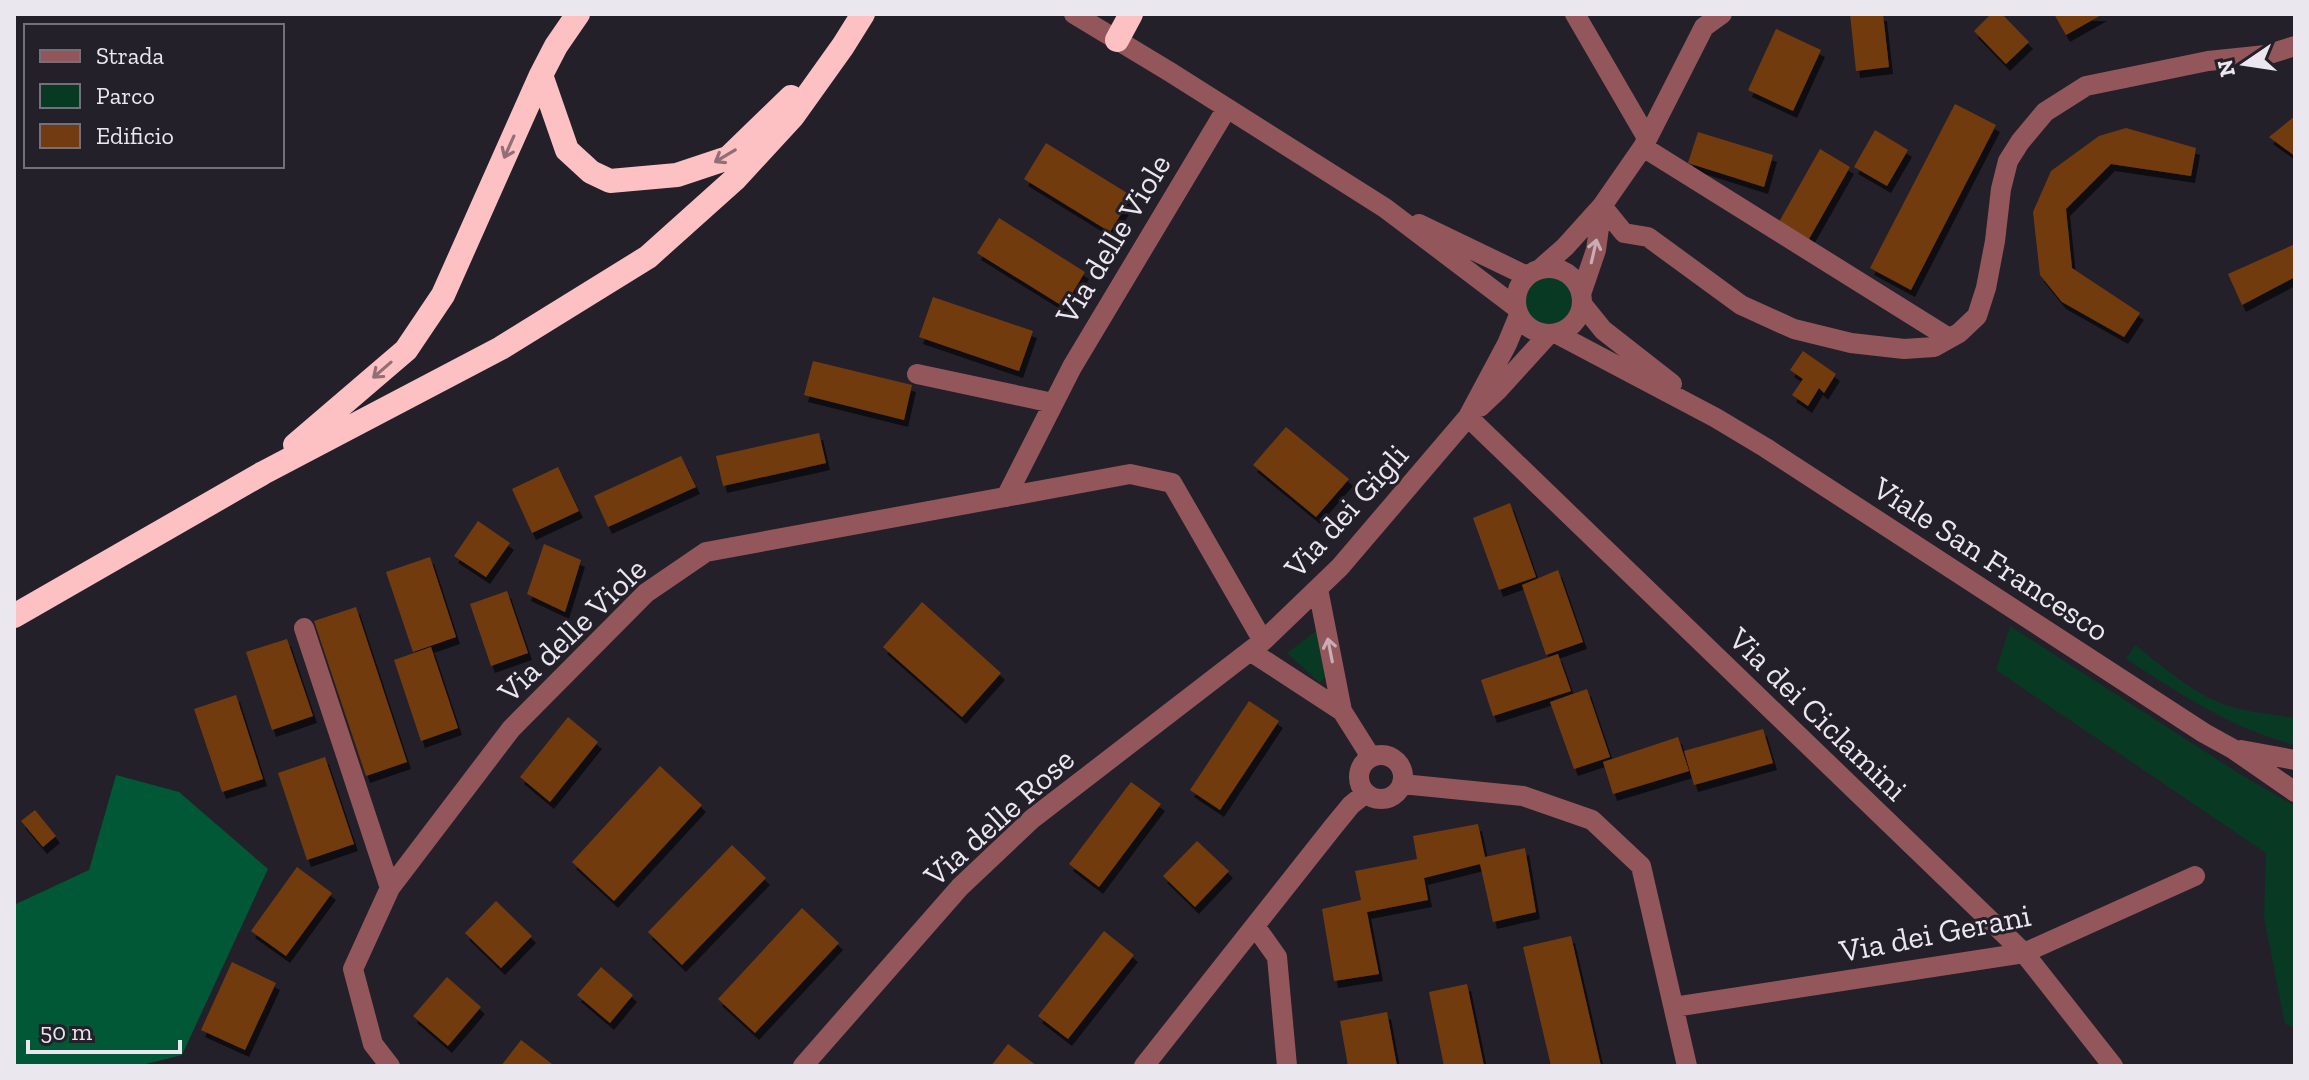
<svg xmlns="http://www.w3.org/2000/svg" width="2309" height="1080" font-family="'Zilla Slab',serif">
<defs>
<filter id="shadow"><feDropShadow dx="4" dy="7" stdDeviation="0" flood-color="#0009"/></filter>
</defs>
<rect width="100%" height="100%" fill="#23202a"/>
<path fill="#083923" d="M1525 303a25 25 0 1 1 50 0a25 25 0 1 1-50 0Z
M2010,626L2243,776L2295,806V1028L2285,1024L2264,917L2266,853L1996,670Z
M1316,631L1329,673L1320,683L1287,653Z
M2135,645C2162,666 2198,698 2232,707C2252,713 2274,714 2295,718V745C2233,729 2180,694 2126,659Z"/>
<path fill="#005836" d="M116,775L179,792L268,869L182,1055L138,1066H14V905L89,870Z"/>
<path fill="#723b11" filter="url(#shadow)" d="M1850,14H1883L1889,67L1856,71Z
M1991,14H2002L2029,42L2006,64L1974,31Z
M2054,14H2103L2066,35Z
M1776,29L1821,50L1793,111L1748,90Z
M1955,104L1996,125L1911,290L1870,268Z
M2295,116V156L2269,137Z
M2126,128L2196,148L2191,176L2111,164L2066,209L2072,268L2140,313L2124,337L2062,302L2040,275L2033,212L2051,171L2099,136Z
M1875,130L1908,150L1887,186L1854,167Z
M1698,132L1773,155L1764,187L1688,163Z
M1046,143L1132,196L1110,232L1024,179Z
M1820,149L1850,167L1809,239L1779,222Z
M999,218L1085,272L1064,307L977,253Z
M2295,244V277L2242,305L2228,274Z
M933,297L1033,331L1019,371L919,337Z
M1803,351L1836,374L1824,393L1819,388L1808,406L1792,395L1803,379L1790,370Z
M813,361L912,385L904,420L804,395Z
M1286,427L1349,479L1316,517L1253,465Z
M819,433L826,463L723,486L716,456Z
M681,456L696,487L608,527L594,496Z
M558,467L579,511L532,533L512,489Z
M1510,503L1536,577L1499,590L1473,518Z
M478,521L510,543L486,577L454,556Z
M544,544L581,560L565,612L527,594Z
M430,557L456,637L413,652L386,572Z
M1558,570L1583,642L1546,655L1522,585Z
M507,591L528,653L491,666L470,604Z
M922,602L1001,673L962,717L883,647Z
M356,607L407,762L366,776L314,621Z
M287,639L313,716L272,730L246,652Z
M431,647L458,728L421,741L394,660Z
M1558,654L1571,691L1493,716L1481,680Z
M1587,689L1610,757L1574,769L1550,702Z
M236,695L263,779L222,792L194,709Z
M1249,701L1279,721L1220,810L1190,790Z
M568,717L598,742L550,802L520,777Z
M1763,729L1773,763L1694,785L1684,751Z
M1678,737L1689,771L1613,794L1603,762Z
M325,757L354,844L307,860L278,773Z
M660,766L702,805L614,901L572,862Z
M1131,782L1161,804L1099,887L1069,864Z
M35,810L56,836L43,847L21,821Z
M1478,824L1485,857L1525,848L1536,912L1493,922L1480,864L1424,878L1428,900L1367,912L1379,974L1334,981L1322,909L1361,900L1355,871L1417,859L1413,836Z
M1197,841L1229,871L1195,907L1163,876Z
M732,845L766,878L682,965L648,932Z
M297,867L332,893L286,956L251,931Z
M496,901L532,936L501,968L465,933Z
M802,908L839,943L755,1033L718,999Z
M1104,931L1134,955L1068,1039L1038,1016Z
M1571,936L1601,1066H1551L1523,947Z
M232,962L276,983L245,1050L201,1030Z
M601,967L633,995L610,1023L577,995Z
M447,977L481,1007L448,1046L413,1016Z
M1467,984L1484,1066H1444L1429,992Z
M1387,1012L1397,1066H1348L1340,1021Z
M521,1040L552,1064L550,1066H501Z
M1008,1044L1037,1066H991Z"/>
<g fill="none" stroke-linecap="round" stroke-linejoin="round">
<path stroke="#93575b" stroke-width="20" d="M1074,14L1170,72L1385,208L1517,308
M1575,14L1647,138
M1643,147L1949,338
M1602,206L1624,233L1648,237L1741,305L1794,329L1851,343L1904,349L1934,347L1959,333L1977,316L1986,288L1995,241L2001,189L2008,161L2020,142L2045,112L2086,86L2208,61L2266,55L2295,46
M1419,224L1527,276
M1516 301a33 33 0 1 1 66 0a33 33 0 1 1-66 0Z
M1540,269L1565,247L1602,206L1643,147L1704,27L1722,14
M1581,294L1596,250L1602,206
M1582,304L1603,330L1672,384
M1557,334L1716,418L1766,448L2204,733L2233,749L2295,792
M917,374L1053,403
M1480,407L1498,390L1548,335
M1468,417L2024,953L2113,1066
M1006,497L1072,367L1227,108
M1318,589L1342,711L1371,757
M304,628L390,888
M1250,651L1342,711
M2241,750L2295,760
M1359 777a22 22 0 1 1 44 0a22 22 0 1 1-44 0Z
M1402,784L1523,796L1592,820L1641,866L1687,1066
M1255,926L1277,957L1287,1066
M1674,1007L2024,953L2195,876
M390,1066L373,1044L353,969L390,888L511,729L646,593L706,552L1130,474L1172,483L1263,641
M803,1066L960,887L1032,819L1263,641L1340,567L1468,417L1507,344L1519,315
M1144,1066L1333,827L1351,805L1366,793"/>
<path stroke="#fec1c3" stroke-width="24" d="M1117,40L1131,14
M541,75L567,150L591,172L610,181L677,175L728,158L791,97
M295,445L406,350L443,295L541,75L556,46L578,14
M14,616L263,473L501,348L648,257L735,179L793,116L843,46L863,14"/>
</g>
<defs><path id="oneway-shaft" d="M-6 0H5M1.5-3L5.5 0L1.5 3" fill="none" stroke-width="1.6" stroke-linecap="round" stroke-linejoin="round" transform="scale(2)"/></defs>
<g stroke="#907076">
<use href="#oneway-shaft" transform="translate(509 147) rotate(114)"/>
<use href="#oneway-shaft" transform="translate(725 156) rotate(149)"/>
<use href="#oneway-shaft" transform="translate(382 370) rotate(139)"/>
</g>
<g stroke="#c7adb4">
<use href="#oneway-shaft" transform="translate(1594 251) rotate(-77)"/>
<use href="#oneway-shaft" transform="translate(1330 650) rotate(-101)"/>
</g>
<g text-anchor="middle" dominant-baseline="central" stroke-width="6" stroke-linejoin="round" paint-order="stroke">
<g font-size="32" fill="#eae7ef" stroke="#23202a">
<text transform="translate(1113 239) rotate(-59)">Via delle Viole</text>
<text transform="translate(1346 511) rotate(-48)">Via dei Gigli</text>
<text transform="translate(1991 559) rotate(33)">Viale San Francesco</text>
<text transform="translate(572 630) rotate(-44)">Via delle Viole</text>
<text transform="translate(1818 714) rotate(44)">Via dei Ciclamini</text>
<text transform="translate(999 817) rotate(-42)">Via delle Rose</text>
<text transform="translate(1935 933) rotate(-11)">Via dei Gerani</text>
</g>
</g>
<rect width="2309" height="1080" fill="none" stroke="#eae7ef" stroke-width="32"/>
<rect x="24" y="24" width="260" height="144" fill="#23202a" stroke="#737079" stroke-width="2"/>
<rect x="40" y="50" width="40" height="12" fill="#93575b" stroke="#737079" stroke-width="2"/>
<text x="96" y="64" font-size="24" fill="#eae7ef">Strada</text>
<rect x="40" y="84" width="40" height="24" fill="#083923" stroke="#737079" stroke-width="2"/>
<text x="96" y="104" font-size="24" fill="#eae7ef">Parco</text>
<rect x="40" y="124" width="40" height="24" fill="#723b11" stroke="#737079" stroke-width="2"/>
<text x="96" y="144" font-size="24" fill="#eae7ef">Edificio</text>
<g transform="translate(2245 64) rotate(257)" stroke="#23202a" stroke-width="6" paint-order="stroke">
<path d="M0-6L14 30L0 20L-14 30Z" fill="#eae7ef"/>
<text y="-12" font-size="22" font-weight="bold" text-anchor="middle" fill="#eae7ef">N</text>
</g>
<path d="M28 1040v12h152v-12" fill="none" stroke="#eae7ef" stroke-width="4"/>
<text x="40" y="1040" font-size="24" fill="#eae7ef" stroke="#23202a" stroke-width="6" paint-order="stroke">50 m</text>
</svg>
